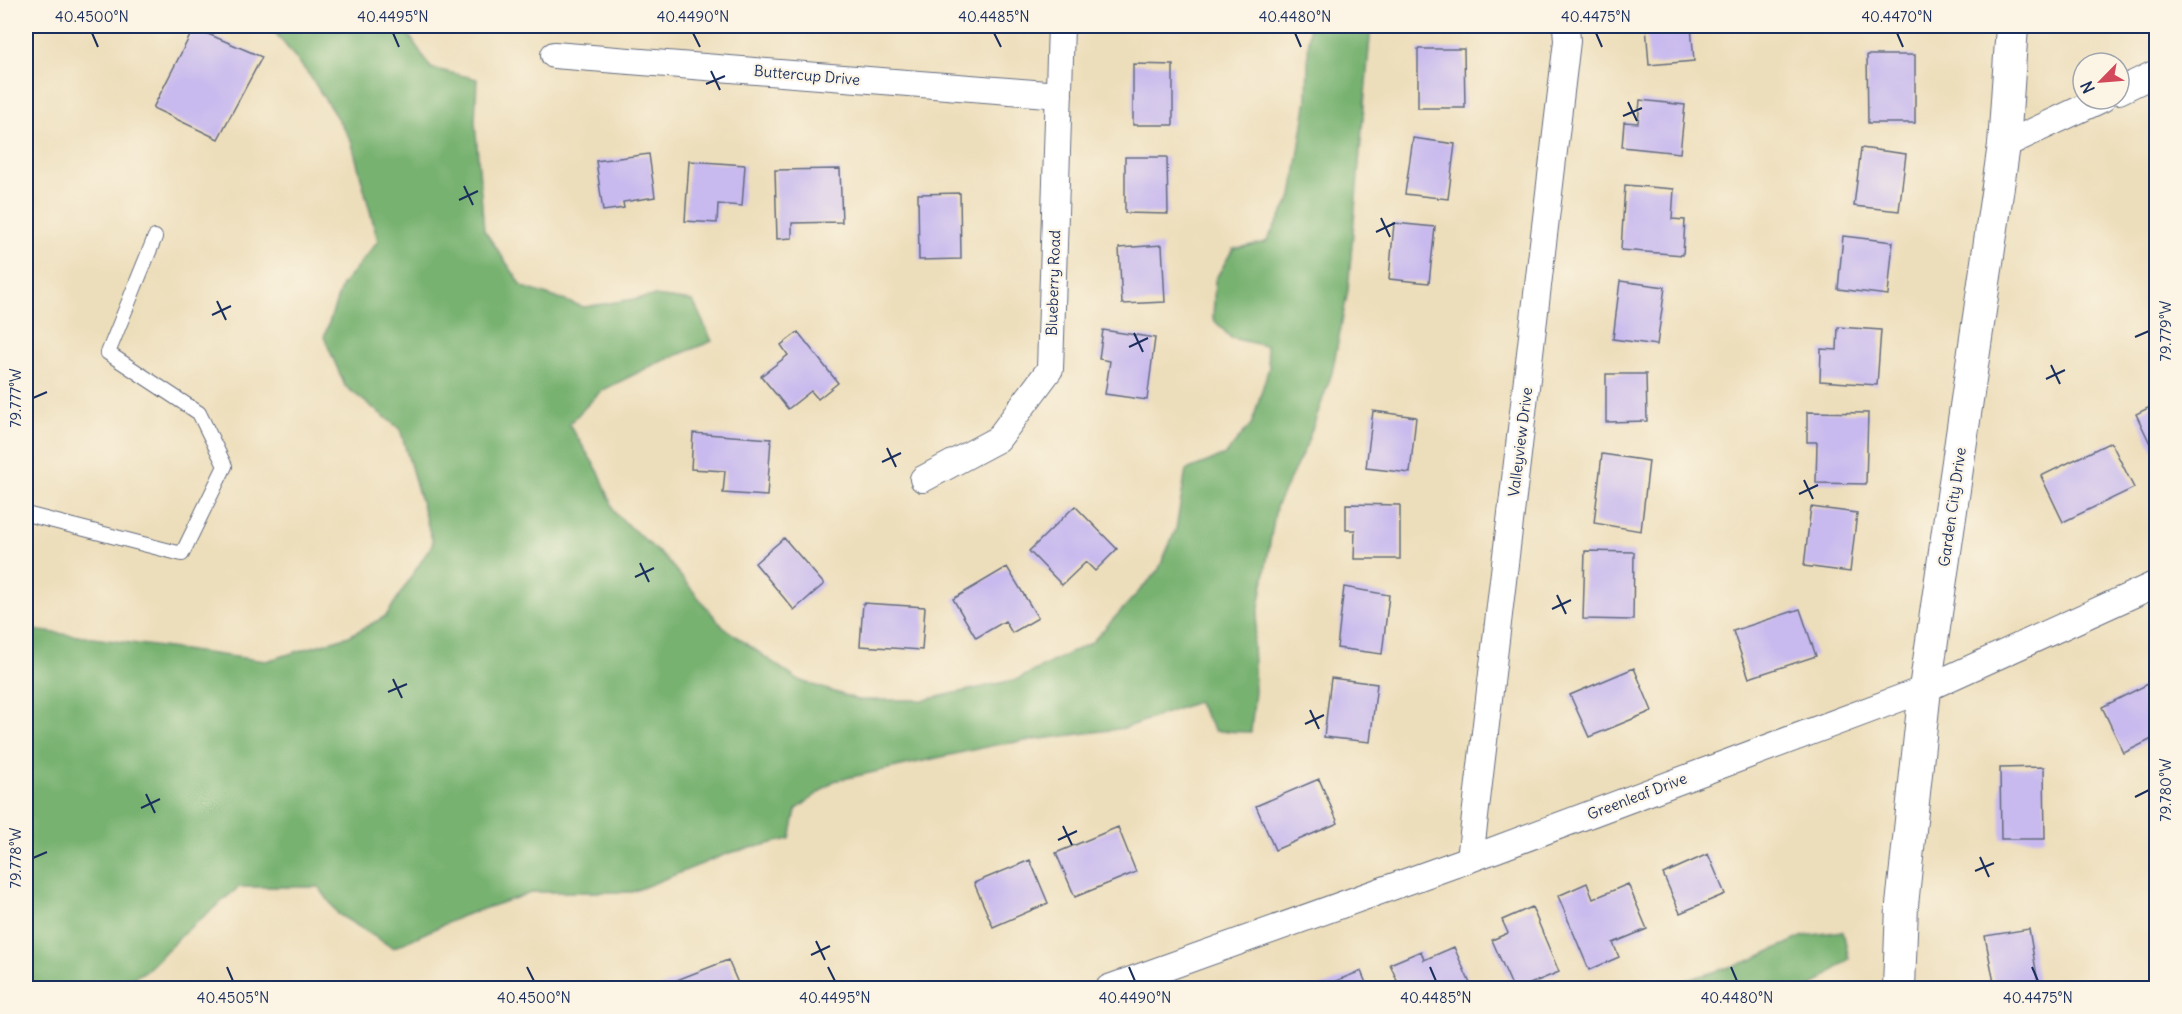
<svg xmlns="http://www.w3.org/2000/svg" width="2182" height="1014" font-family="Delius,sans-serif">
<rect width="100%" height="100%" fill="#fcf5e5"/>
<filter id="ink" filterUnits="userSpaceOnUse"><feTurbulence type="fractalNoise" baseFrequency=".0167" numOctaves="2"/><feDisplacementMap in="SourceGraphic" scale="12" xChannelSelector="R" yChannelSelector="G"/><feConvolveMatrix kernelMatrix="1 2 1 2 8 2 1 2 1" color-interpolation-filters="sRGB"/></filter>
<filter id="wash" filterUnits="userSpaceOnUse"><feTurbulence type="fractalNoise" baseFrequency=".008" numOctaves="4" result="noise"/><feDisplacementMap in="SourceGraphic" scale="24" xChannelSelector="R" yChannelSelector="G"/><feGaussianBlur stdDeviation="1.35" result="paint"/><feColorMatrix in="noise" values="0 0 0 0 0 0 0 0 0 0 0 0 0 0 0 0 0 1.4 0 .05"/><feComposite in="paint" operator="in"/></filter>
<g filter="url(#wash)">
<rect width="100%" height="100%" fill="#eddebb"/>
<path fill="#78b271" stroke="#4a7068" stroke-width="1.5" d="M270,26H403L431,68L477,79L475,121L484,230L523,287L584,307L654,296L693,301L712,341L655,364L601,391L569,424L600,474L615,513L668,561L723,627L798,680L859,700H924L1018,679L1092,642L1158,571L1176,529L1186,470L1225,455L1252,423L1269,367L1266,346L1231,338L1213,319L1215,280L1233,249L1266,242L1292,196L1307,98L1309,26H1371L1348,290L1332,373L1306,446L1276,507L1253,643L1255,691L1251,732L1215,731L1197,702L1125,728L995,745L834,781L796,810L790,839L729,853L632,892H534L462,916L393,948L338,914L319,887H239L185,932L147,970L116,988H26V629L266,661L349,636L386,616L433,543L400,429L345,386L324,337L342,285L378,241L351,140L310,76Z
M1843,931L1849,959L1810,988H1661L1749,961L1804,936Z"/>
<g id="blocks">
<path fill="#c8b9ee" d="M1141,26H1182V30H1141Z
M1646,26H1691L1694,61L1649,65Z
M194,28L262,57L218,139L153,108Z
M1418,49H1464L1465,108H1418Z
M1867,55H1915V123H1868Z
M1133,64L1173,65V125H1133Z
M1640,100L1685,105L1680,153L1622,147L1624,122L1638,123Z
M1413,138L1455,144L1448,199L1405,194Z
M1861,148L1906,154L1899,211L1854,206Z
M649,154L655,197L623,202L624,208L603,211L596,161Z
M1125,157H1167L1168,214L1125,213Z
M689,161L745,165L742,206L718,204L717,223L685,221Z
M840,169L842,222L792,223V238L777,239L775,170Z
M1625,185L1674,189L1672,219L1685,220L1683,255L1621,250Z
M960,193L961,259L919,260L918,194Z
M1394,223L1435,227L1429,283L1389,279Z
M1843,236L1893,242L1888,295L1838,289Z
M1162,245L1165,302L1122,304L1119,248Z
M1620,281L1665,287L1657,345L1613,339Z
M1838,327L1881,330L1877,385L1820,381L1821,349L1837,350Z
M1103,330L1155,338L1147,400L1105,394L1110,361L1099,359Z
M798,332L838,383L818,399L811,391L788,409L761,376L788,355L781,345Z
M1606,374H1646L1647,421L1606,422Z
M2156,404V456L2136,414Z
M1373,411L1416,417L1410,473L1366,468Z
M1807,412L1868,413L1866,484L1816,483L1817,442H1807Z
M693,433L771,439L767,496L723,493L725,471L691,469Z
M2111,442L2134,488L2063,522L2041,476Z
M1602,454L1649,461L1641,531L1594,523Z
M1346,504L1400,505V559H1354L1355,530H1346Z
M1075,506L1117,549L1095,571L1086,562L1062,585L1029,551Z
M1811,507L1857,513L1850,572L1804,566Z
M784,538L824,584L794,610L755,563Z
M1585,551L1634,552L1633,620L1583,619Z
M1007,567L1038,618L1012,633L1005,621L976,638L953,599Z
M1344,587L1389,595L1382,654L1337,648Z
M863,603L925,607L922,650L860,646Z
M1800,609L1816,656L1749,678L1733,631Z
M1634,668L1652,711L1589,737L1570,695Z
M1331,678L1377,684L1370,742L1324,737Z
M2156,680V737L2124,753L2102,707Z
M2044,767L2045,839H2001L2000,768Z
M1319,779L1338,823L1275,850L1256,806Z
M1118,827L1136,872L1075,897L1056,853Z
M1708,854L1725,894L1680,913L1663,874Z
M1030,860L1048,903L993,927L974,883Z
M1587,883L1593,899L1628,884L1647,929L1613,943L1619,957L1589,970L1558,896Z
M1532,907L1559,972L1520,988H1513L1492,940L1508,933L1502,920Z
M2029,929L2039,988H1995L1985,936Z
M1454,947L1472,988H1400L1390,964L1421,951L1424,960Z
M728,960L740,988H660L659,987Z
M1361,971L1368,988H1318Z"/>
</g>
</g>
<g filter="url(#ink)">
<use href="#blocks" fill-opacity="0" stroke="#646c7f" stroke-width="1.5"/>
<g fill="none" stroke-linecap="round" stroke-linejoin="round">
<defs>
<path id="service" d="M26,514L182,554L225,466L199,413L108,353L155,237"/>
<path id="minor" d="M554,55L1059,95
M2119,91L2156,73
M2004,145L2102,99
M923,479L998,439L1050,369L1061,26
M1470,859L1567,41L1566,26
M1109,988L1470,859L1925,689L2156,584"/>
<path id="tertiary" d="M1899,988L1902,905L1925,689L2004,145L2012,26"/>
</defs>
<use href="#service" stroke="#646c7f" stroke-width="16"/>
<use href="#minor" stroke="#646c7f" stroke-width="28"/>
<use href="#tertiary" stroke="#646c7f" stroke-width="34"/>
<use href="#service" stroke="#fff" stroke-width="14"/>
<use href="#minor" stroke="#fff" stroke-width="26"/>
<use href="#tertiary" stroke="#fff" stroke-width="32"/>
</g>
</g>
<path fill="none" stroke="#1b2f5e" stroke-width="2" d="M92,33L98,47M393,33L399,47M693,33L700,47M994,33L1001,47M1295,33L1301,47M1596,33L1602,47M1897,33L1903,47M711,71L720,90M706,84L725,76M1628,102L1637,121M1623,116L1642,108M464,186L473,205M459,200L478,191M1381,218L1390,237M1376,232L1395,223M217,301L226,320M212,315L231,306M1134,333L1143,352M2135,337L2149,331M1129,347L1148,338M2051,365L2060,384M2046,379L2065,370M33,398L47,392M887,448L896,467M882,462L901,453M1804,480L1813,499M1799,494L1818,485M640,563L649,582M635,577L654,568M1557,595L1566,614M1552,609L1571,600M393,679L402,698M388,692L407,684M1310,710L1319,729M1305,724L1324,715M146,794L155,813M2135,797L2149,790M141,808L160,799M1063,826L1072,845M1058,840L1077,831M1980,857L1989,877M33,858L47,852M1975,871L1994,863M816,941L825,960M811,955L830,946M227,967L233,981M527,967L534,981M828,967L835,981M1129,967L1135,981M1430,967L1436,981M1731,967L1737,981M2032,967L2038,981"/>
<g text-anchor="middle" dominant-baseline="central" stroke-width="4.5" stroke-linejoin="round" paint-order="stroke">
<g font-size="15" fill="#1b2f5e" stroke="#fcf5e5">
<text transform="translate(807 75) rotate(5)">Buttercup Drive</text>
<text transform="translate(1053 283) rotate(-88)">Blueberry Road</text>
<text transform="translate(1520 442) rotate(-83)">Valleyview Drive</text>
<text transform="translate(1952 507) rotate(-82)">Garden City Drive</text>
<text transform="translate(1637 796) rotate(-21)">Greenleaf Drive</text>
</g>
</g>
<rect width="2182" height="1014" fill="none" stroke="#fcf5e5" stroke-width="66"/>
<g transform="translate(2101 81) rotate(245)"><circle r="28" fill="#fcf5e5" stroke="#a2a6af" stroke-width="1.5"/>
<path d="M0-4.5L10 22L0 15L-10 22Z" fill="#d1495b"/>
<text y="-9" font-size="16" font-weight="bold" text-anchor="middle" fill="#1b2f5e">N</text>
</g>
<rect x="33" y="33" width="2116" height="948" fill="none" stroke="#1b2f5e" stroke-width="2"/>
<g font-size="15" text-anchor="middle" fill="#1b2f5e">
<text x="92" y="22">40.4500°N</text>
<text x="393" y="22">40.4495°N</text>
<text x="693" y="22">40.4490°N</text>
<text x="994" y="22">40.4485°N</text>
<text x="1295" y="22">40.4480°N</text>
<text x="1596" y="22">40.4475°N</text>
<text x="1897" y="22">40.4470°N</text>
<text transform="translate(2166 331) rotate(-90)" y="5">79.779°W</text>
<text transform="translate(16 398) rotate(-90)" y="5">79.777°W</text>
<text transform="translate(2166 790) rotate(-90)" y="5">79.780°W</text>
<text transform="translate(16 858) rotate(-90)" y="5">79.778°W</text>
<text x="233" y="1003">40.4505°N</text>
<text x="534" y="1003">40.4500°N</text>
<text x="835" y="1003">40.4495°N</text>
<text x="1135" y="1003">40.4490°N</text>
<text x="1436" y="1003">40.4485°N</text>
<text x="1737" y="1003">40.4480°N</text>
<text x="2038" y="1003">40.4475°N</text>
</g>
</svg>
